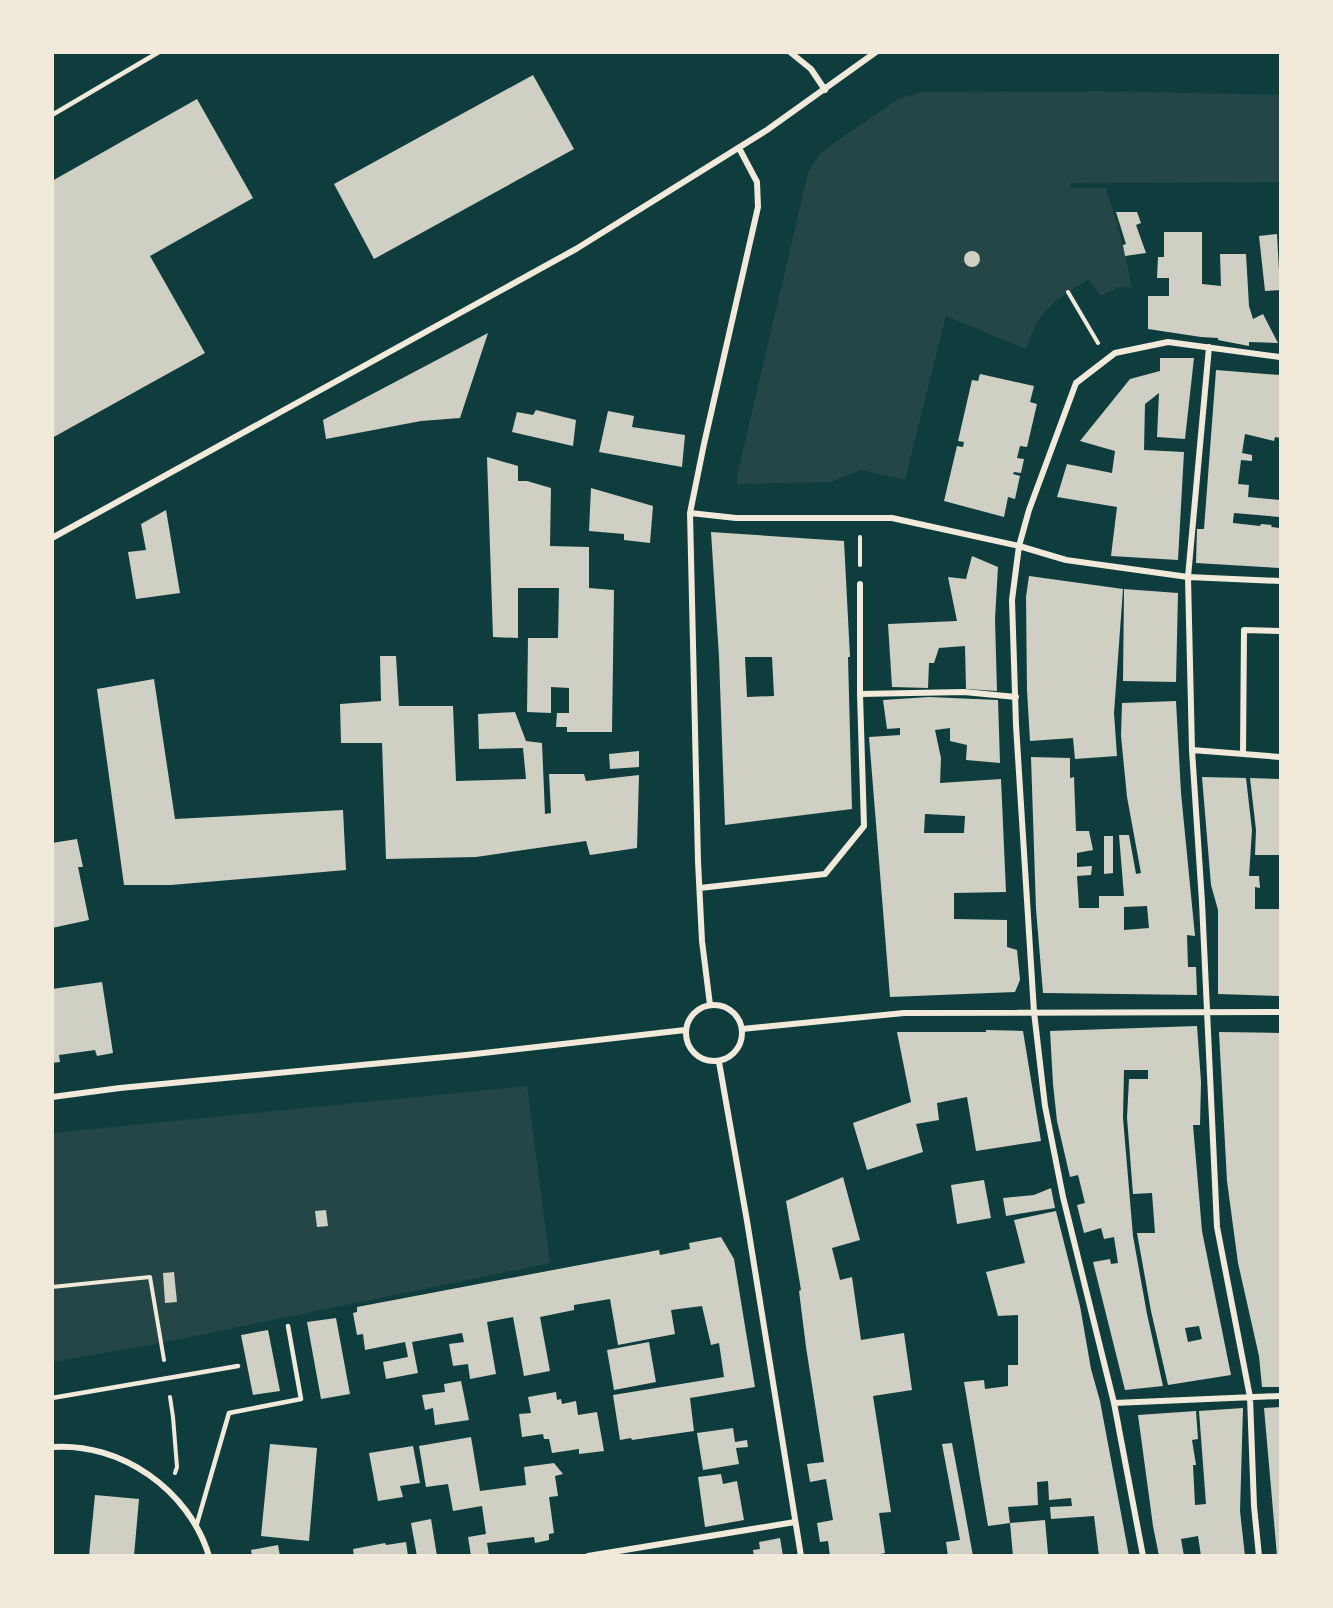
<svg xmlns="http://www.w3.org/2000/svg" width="1333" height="1608" font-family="Quicksand,sans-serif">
<rect width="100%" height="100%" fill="#0f3d3e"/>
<path fill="#244646" d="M1098,91L1280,95V182L1071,183V188H1106L1123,245L1132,288L1119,287L1101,296L1089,279C1054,301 1040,308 1026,349L946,316L905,480L861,470L831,482L737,484L738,472L808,173L820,153L898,99L922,92Z
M527,1086L550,1263L161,1343L53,1362V1133Z"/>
<path fill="#cfcfc3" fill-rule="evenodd" d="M533,75L574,149L374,259L334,184Z
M197,99L253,198L150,256L205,353L52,438V181Z
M1116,212H1137L1141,223L1136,225L1146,253L1125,256L1123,245L1126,244Z
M1164,232H1202V284L1221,286L1220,254H1246L1249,306L1253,319L1263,314L1278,343L1249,342V346L1218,340V338L1201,337L1148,329V296H1169V278H1157L1158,257H1164Z
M1277,234L1280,290L1265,291L1259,236Z
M964 259a8 8 0 1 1 16 0a8 8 0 1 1-16 0Z
M488,333L460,418L421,421L326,439L323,420Z
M1160,358H1194L1185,439L1157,437L1159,393L1145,404L1144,450L1184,452L1178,560L1111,556L1117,507L1057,497L1067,464L1112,473L1115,451L1080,441L1130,379L1160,371Z
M1216,370L1280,375V438L1275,437L1274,441L1245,434L1242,453L1252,455V461L1241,460L1238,484L1249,485L1248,497L1280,500V517L1234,513L1233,521V523L1260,526L1261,524L1272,525L1271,527L1280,528V568L1196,563L1197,529H1204Z
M980,374L1034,386L1030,402L1037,404L1027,447L1020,446L1017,458L1024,459L1021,473L1014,472L1013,474L1020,476L1015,499L1008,497L1004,517L944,501L957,446L963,447L964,442L958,441L972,380L978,381Z
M536,410L576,420L573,446L512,432L517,412L533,415Z
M608,411L634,416L632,427L685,435L682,467L599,452Z
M487,457L518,466V481H527L551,488L550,546L589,547V588L614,590L612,732H567V727H556L557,713H569V688L551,687V713L527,712L528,638H558L559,588H518V638L493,637Z
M591,488L653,506L650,543L624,540V534L589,531Z
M166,510L180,593L136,599L128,552L146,550L141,524Z
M711,532L844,541L850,657H848L852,809L725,825L719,657ZM745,657H772L774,696L747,697Z
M972,556L998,567L995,619L997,691L966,689L965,646L939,648L934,663H929L928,688L892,687L888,624L957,621L948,577L966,579Z
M1029,576L1123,589L1114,713L1117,756L1075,759L1073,738L1030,741L1027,690L1026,597Z
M1124,589L1178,593L1176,682L1123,681Z
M380,656H396L399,706H453L456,781L526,779L523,748L479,749L478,714L515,712L526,741L542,743L545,814L551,813L549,774H584L586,781L639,775L637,848L590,855L586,841L476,857L386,859L382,743H341L340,704L381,701Z
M154,679L175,819L343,810L346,870L171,885H124L97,689Z
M929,697L998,700L1000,763L966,760L967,745L950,741V728L935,730L941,758L940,783L1001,779L1006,892L954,893V919L1007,920V947L1017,950L1020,980L1015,992L890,997L869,737L900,735V728L887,729L883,700ZM925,814L965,816L964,833H924Z
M1176,701L1181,793L1195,936L1187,935L1188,967H1196L1197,995L1043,993L1036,909L1031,757L1070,758V778L1074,777L1076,831H1089L1093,850L1077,853V867L1092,866L1091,875L1077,876L1079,908H1099V896H1124L1119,835H1129L1136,874L1141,873L1127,797L1121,736L1122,703ZM1147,906L1149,928L1124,930V907Z
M639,751V767L610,769L609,754Z
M1202,777L1246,778L1252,830L1249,876H1259L1260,888L1255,887V909H1280V996L1218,994V910L1211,885Z
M1250,778L1280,779V855H1255L1256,830Z
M1104,836H1113V873L1104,874Z
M77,839L83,867H78L89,920L52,928V843Z
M102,982L113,1053L97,1056L95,1050L59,1055L60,1062L52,1063V989Z
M1197,1026L1201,1082L1200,1125H1193L1202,1231L1231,1375L1168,1385L1151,1311L1137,1233H1155L1152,1193L1133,1194L1127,1118L1129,1079H1148V1070H1124L1123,1118L1133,1236L1147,1314L1163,1386L1125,1390L1093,1262L1110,1259L1111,1264L1118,1263L1114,1237L1104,1239L1101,1228L1084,1233L1077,1205L1085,1203L1078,1175L1070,1177L1057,1121L1053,1084L1050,1031ZM1199,1326L1202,1339L1188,1342L1185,1328Z
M986,1030L1023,1031L1041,1141L976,1151L967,1097L937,1103L939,1120L916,1124L923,1152L867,1170L853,1123L911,1102L897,1032H986Z
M1219,1032L1280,1033V1387H1262L1259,1356L1238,1263L1227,1181Z
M843,1177L860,1240L832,1248L840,1280L852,1277L861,1340L904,1333L912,1390L873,1396L891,1512L879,1513L885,1553L872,1556H830L828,1541L820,1542L817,1523L833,1520L826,1479L810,1482L807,1464L824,1462L806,1347L799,1291L801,1290L786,1201Z
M984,1180L991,1218L957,1224L951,1185Z
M1051,1188L1055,1208L1006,1216L1003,1198L1034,1195Z
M326,1210L328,1226L317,1227L315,1211Z
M1056,1211L1080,1306L1091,1369L1100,1401L1129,1556H1099L1094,1516L1051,1519L1050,1507L1072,1506L1071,1498L1049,1500L1048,1481L1037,1482L1038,1505L1008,1507L1010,1523L988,1526L964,1382L984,1380L985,1389L1008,1386V1365H1018V1315L998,1316L986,1272L1025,1263L1014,1220Z
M721,1237L734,1259L755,1387L690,1398L694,1431L632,1440L631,1438L620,1440L613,1395L724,1377L719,1343L711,1345L702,1306L671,1310L675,1334L618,1345L610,1299L574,1305V1310L540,1317L550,1371L524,1376L513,1317L487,1322L496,1374L470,1379L468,1364L453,1366L449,1344L464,1342L462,1333L412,1342L418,1373L386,1379L383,1362L408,1357L405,1342L365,1350L363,1334L357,1335L353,1313L357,1312V1307L659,1250L660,1255L690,1249L689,1243Z
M174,1272L177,1302L165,1303L163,1273Z
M336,1318L350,1394L321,1399L307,1322Z
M268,1330L280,1391L253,1395L241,1335Z
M649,1342L656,1382L614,1390L607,1350Z
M461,1381L469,1420L435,1425L433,1408L425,1410L422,1395L445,1392L444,1384Z
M556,1392L557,1400L561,1399L562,1404L576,1401L578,1415L597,1412L604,1451L579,1454V1449L552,1453L549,1439H544L543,1434L522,1437L519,1414L531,1413L528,1397Z
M1280,1407V1556H1277L1264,1408Z
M1243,1408L1240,1511L1245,1556H1201L1198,1536L1181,1539L1184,1556H1159L1153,1526L1138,1415L1196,1411L1198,1439L1192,1440L1196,1465H1193L1195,1505L1206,1504L1199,1411Z
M733,1428L735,1442L747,1440L748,1447L736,1448L739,1464L703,1470L697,1433Z
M471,1437L480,1491L526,1485L524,1467L554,1463L563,1474L555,1476L558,1496L549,1497L554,1533L549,1534V1540L535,1543L534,1537L487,1543L489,1556H471L468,1537L486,1534L482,1506L453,1511L448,1484L426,1487L419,1446Z
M952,1443L963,1501L973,1556H948L946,1542L960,1540L942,1444Z
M270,1444L317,1448L309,1541L261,1536Z
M413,1446L420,1483L400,1486L403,1497L378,1501L369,1453Z
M721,1474L723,1484L737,1481L744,1520L705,1527L698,1477Z
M95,1495L139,1499L134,1556H89Z
M431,1519L437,1556H417L411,1523Z
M1045,1520L1048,1554L1013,1556L1010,1523Z
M780,1538L783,1556H754L753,1550L760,1549L759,1542Z
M406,1542L408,1556H354L353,1549L385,1543L386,1545Z
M278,1545L280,1556H252L251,1550Z"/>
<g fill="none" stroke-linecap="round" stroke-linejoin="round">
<path stroke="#f1e9da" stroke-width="4" d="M1068,292L1098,343
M860,565V537
M52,1287L150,1277L164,1360
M170,1397L173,1417L177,1467L175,1473"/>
<path stroke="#f1e9da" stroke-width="4.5" d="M52,115L159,52
M52,1398L238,1366
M196,1527L229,1413L301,1399L288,1326"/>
<path stroke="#f1e9da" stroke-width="6" d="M790,52L811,69L825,90
M1209,347L1188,577L1192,750L1202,902L1217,1227L1250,1397L1254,1506L1259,1556
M690,513L736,518H892L1019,546L1066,560L1188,577L1280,581
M52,538L576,249L767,130L876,52
M860,694L964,692L1016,697
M1192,750L1280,757
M1243,754L1244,630L1280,631
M700,888L825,874L864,826L860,694V584
M686 1033a28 28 0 1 1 56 0a28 28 0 1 1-56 0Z
M710,1005L702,941L698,861L690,513L704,444L758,207L757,182L739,148
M742,1029L904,1013L1280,1012
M719,1062L747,1221L801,1556
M52,1097L120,1088L466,1055L685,1030
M1114,1403L1280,1396
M52,1447C121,1442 189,1490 209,1556
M588,1556L795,1522
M1143,1556L1114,1403L1063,1197L1045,1106L1034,1012L1016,725L1012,600L1019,546L1029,510L1076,383L1115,353L1168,342L1280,357"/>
</g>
<rect width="1333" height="1608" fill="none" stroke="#f1e9da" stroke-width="108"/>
</svg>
